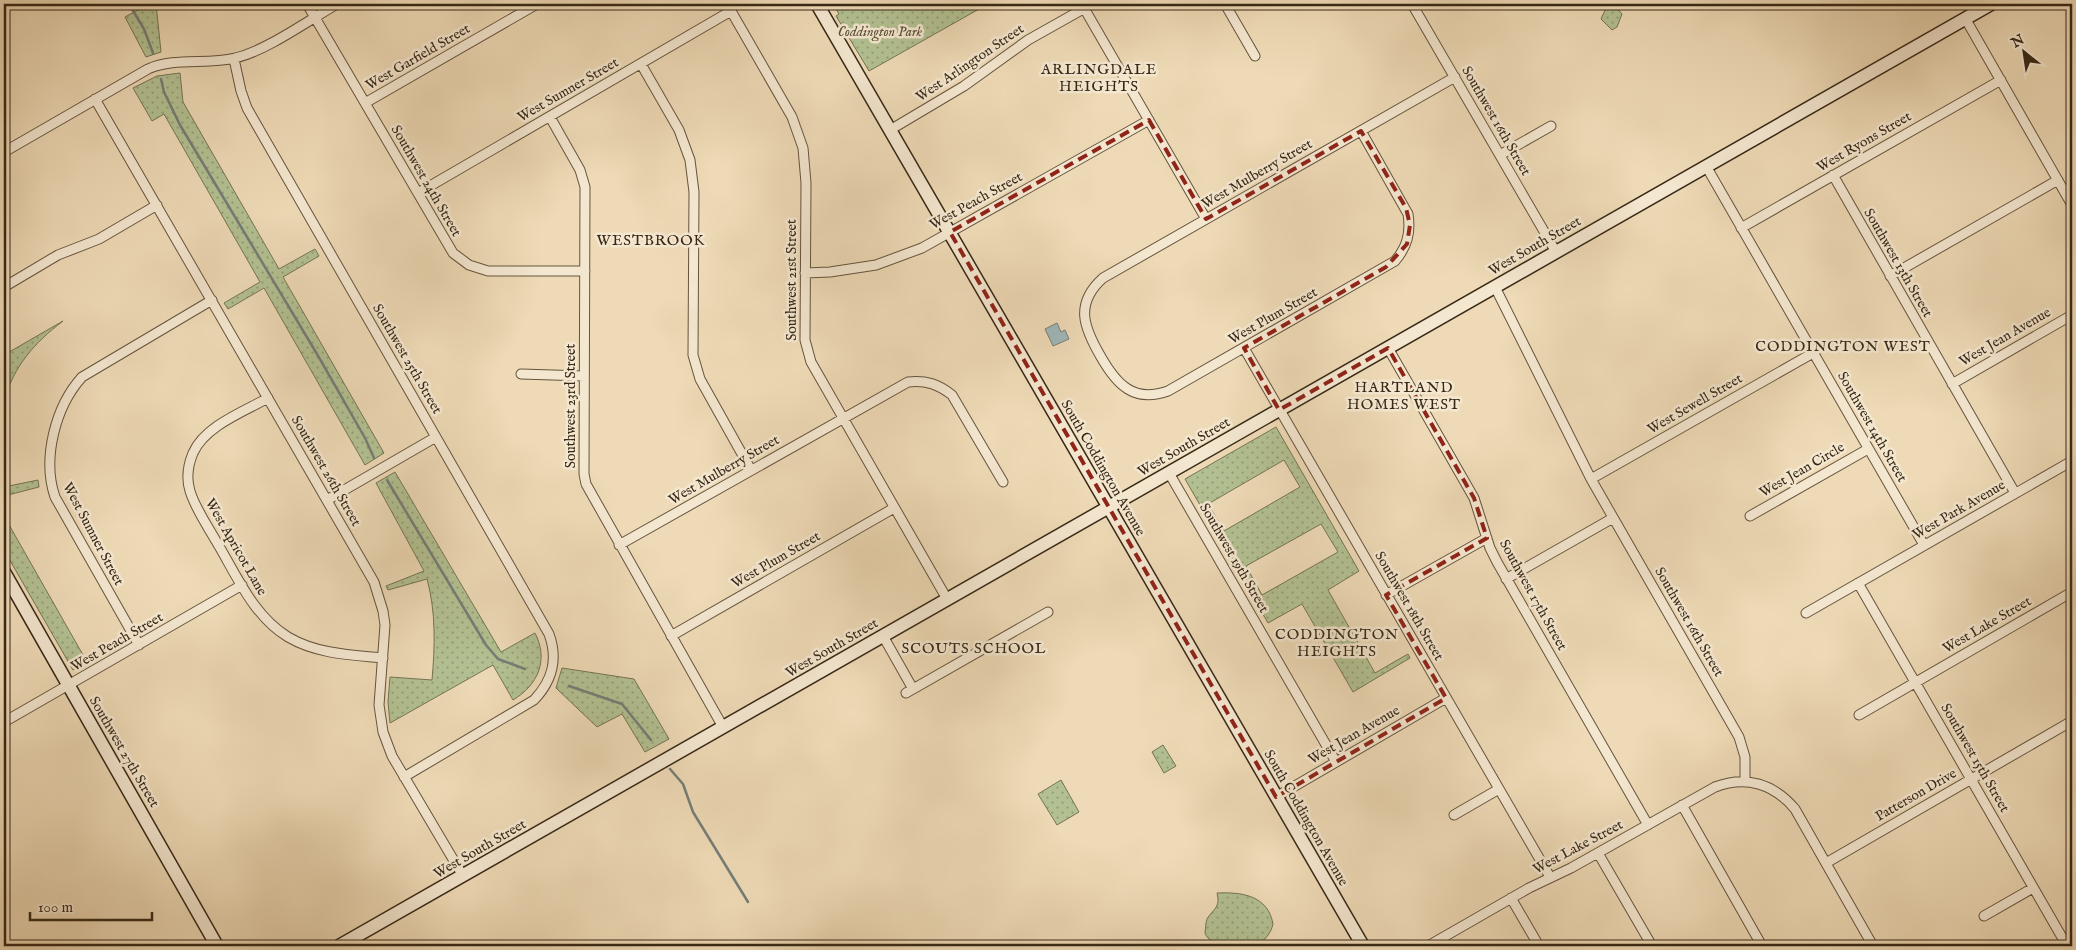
<svg xmlns="http://www.w3.org/2000/svg" width="2076" height="950" font-family="'IM FELL English',serif">
<defs>
<pattern id="park-dots" width="8" height="8" patternUnits="userSpaceOnUse" patternTransform="scale(1.25)"><rect width="8" height="8" fill="#b3c192"/><path d="M2 2h.1M6 6h.1" fill="none" stroke="#929d76" stroke-width="1.8" stroke-linecap="round"/></pattern>
</defs>
<rect width="100%" height="100%" fill="#eedab6"/>
<filter id="stains"><feTurbulence type="fractalNoise" baseFrequency=".004" numOctaves="4"/><feColorMatrix values="0 0 0 0 .2 0 0 0 0 .09 0 0 0 0 .02 0 0 0 .5 -.17"/></filter>
<radialGradient id="worn" r=".72"><stop offset=".6" stop-color="#630" stop-opacity="0"/><stop offset="1" stop-color="#630" stop-opacity=".3"/></radialGradient>
<path fill="url(#park-dots)" stroke="#757454" fill-rule="evenodd" d="M149,4H156L161,52L146,57L125,17Z
M833,4H988L869,71L836,16L839,14Z
M1614,5L1622,14L1617,27L1612,30L1601,19L1606,8Z
M180,73L183,102L279,269L315,249L319,256L283,277L384,453L365,465L264,288L228,309L224,303L260,282L164,114L152,121L133,88L157,76Z
M63,321C34,343 14,366 4,401V355Z
M1276,427L1359,571L1328,590L1375,673L1408,654L1410,658L1353,692L1302,604L1268,623L1185,479ZM1284,460L1300,487L1224,531L1208,504ZM1321,524L1338,552L1262,595L1246,566Z
M395,472L501,652L535,633C549,660 538,685 513,700L493,665L390,723L388,702L390,677L432,680C435,646 436,612 427,579L388,590L386,586L424,571L376,483Z
M38,480L39,487L4,496V487Z
M4,516L87,662L73,670L4,550Z
M562,668L634,679L669,739L645,752L622,714L597,727L556,688Z
M1163,745L1176,766L1164,773L1152,752Z
M1061,780L1079,812L1057,825L1038,794Z
M1217,893C1241,892 1268,895 1273,924C1271,933 1265,941 1256,945C1244,950 1210,948 1205,933C1206,928 1205,920 1209,916C1216,907 1220,906 1217,893Z"/>
<path fill="#9fb8ba" stroke="#757e78" d="M1057,323L1061,332L1065,330L1069,339L1053,346L1045,329Z"/>
<g fill="none" stroke-linecap="round" stroke-linejoin="round">
<path stroke="#757e78" stroke-width="2.5" d="M129,4L144,29L153,53
M161,79L164,92L180,125L317,354L365,438L374,458
M387,480L486,645L498,659L525,669
M569,686L622,704L651,740
M670,769L683,784L693,812L748,902"/>
<defs>
<path id="street" d="M307,4L453,253L469,265L488,271H585
M727,4L792,117L803,148L806,183L805,340L811,362L947,599
M1225,4L1255,56
M1412,4L1556,252
M1084,8L1206,219
M1965,18L2072,205
M234,59L241,91L247,108L549,634C558,659 553,680 534,700L404,777
M641,64L679,130L690,160L694,192L693,355L700,379L751,470
M95,99L374,582L383,611L385,625L379,705L383,732L392,756L463,876
M365,103L537,4
M550,117L580,170L585,187L584,474L586,484L723,727
M890,130L964,86L1028,40L1092,4
M1361,131L1408,214C1411,233 1407,247 1395,261L1168,391C1134,403 1117,385 1101,357C1084,328 1074,304 1103,278C1220,211 1338,145 1455,77
M4,152L148,69C175,57 207,65 235,58C266,51 309,20 337,4
M1500,155L1551,126
M1706,166L1924,545
M1833,175L2015,493
M418,193L731,11
M1741,228L2001,80
M805,273L830,272L876,265L922,248L1149,120
M1890,276L2058,180
M4,287L58,255L99,239L157,205
M1495,287L1591,479L1739,737L1745,757V781
M1244,348L1550,877
M1388,348L1474,498L1490,548L1497,562L1648,825
M521,374L584,376
M1952,384L2072,315
M268,398C243,412 205,426 193,453C188,465 186,478 190,491C195,508 207,525 216,541C236,574 253,616 288,637C317,654 351,655 383,658
M1169,473L1336,762
M1591,479L1813,353
M327,500L436,437
M1750,516L1868,449
M619,545L908,382C926,380 938,384 952,395L1003,482
M1506,579L1613,518
M1858,583L2067,946
M1386,595L1487,538
M1806,613L2072,461
M671,636L894,508
M883,636L913,689
M139,645L55,497C42,459 55,407 82,377L212,300
M906,693L1048,612
M1859,715L2072,592
M4,722L242,585
M1276,797L1446,698
M1682,805L1762,946
M1454,815L1499,789
M1598,853L1652,946
M1826,863L2072,721
M1511,898L1539,946
M1984,916L2033,888
M1428,946L1529,888L1571,868L1715,787C1746,775 1774,784 1795,809L1873,946"/>
<path id="secondary" d="M817,4L1363,946
M4,572L217,946
M339,946L1991,4"/>
</defs>
<use href="#street" stroke="#65543e" stroke-width="11"/>
<use href="#secondary" stroke="#372816" stroke-width="15"/>
<use href="#street" stroke="#f4e7d0" stroke-width="9"/>
<use href="#secondary" stroke="#f4e7d0" stroke-width="12"/>
</g>
<path fill="none" stroke="#8f2418" stroke-width="4" stroke-dasharray="10 6" stroke-linejoin="round" d="M1149,120L1206,219L1361,131L1406,208L1410,225L1407,244L1386,267L1244,348L1279,410L1388,348L1474,498L1487,538L1386,595L1446,698L1276,797L950,232Z"/>
<g text-anchor="middle" dominant-baseline="central" stroke-width="5" stroke-linejoin="round" paint-order="stroke">
<g font-size="14" font-style="italic" fill="#564e35" stroke="#f4e7d0">
<text x="880" y="32">Coddington Park</text>
</g>
<g font-size="14" fill="#372816" stroke="#f4e7d0">
<text transform="translate(418 57) rotate(-30)">West Garfield Street</text>
<text transform="translate(970 63) rotate(-34)">West Arlington Street</text>
<text transform="translate(568 90) rotate(-30)">West Sumner Street</text>
<text transform="translate(1496 121) rotate(60)">Southwest 16th Street</text>
<text transform="translate(1864 142) rotate(-30)">West Ryons Street</text>
<text transform="translate(1257 174) rotate(-30)">West Mulberry Street</text>
<text transform="translate(426 181) rotate(60)">Southwest 24th Street</text>
<text transform="translate(976 201) rotate(-29)">West Peach Street</text>
<text transform="translate(1535 246) rotate(-30)">West South Street</text>
<text transform="translate(1898 263) rotate(60)">Southwest 13th Street</text>
<text transform="translate(792 280) rotate(-90)">Southwest 21st Street</text>
<text transform="translate(1273 316) rotate(-30)">West Plum Street</text>
<text transform="translate(2005 337) rotate(-30)">West Jean Avenue</text>
<text transform="translate(407 359) rotate(60)">Southwest 25th Street</text>
<text transform="translate(1695 404) rotate(-30)">West Sewell Street</text>
<text transform="translate(571 406) rotate(-90)">Southwest 23rd Street</text>
<text transform="translate(1872 427) rotate(60)">Southwest 14th Street</text>
<text transform="translate(1184 447) rotate(-30)">West South Street</text>
<text transform="translate(1103 468) rotate(60)">South Coddington Avenue</text>
<text transform="translate(724 470) rotate(-30)">West Mulberry Street</text>
<text transform="translate(1802 470) rotate(-30)">West Jean Circle</text>
<text transform="translate(326 471) rotate(60)">Southwest 26th Street</text>
<text transform="translate(1959 510) rotate(-30)">West Park Avenue</text>
<text transform="translate(93 534) rotate(62)">West Sumner Street</text>
<text transform="translate(236 547) rotate(60)">West Apricot Lane</text>
<text transform="translate(1234 558) rotate(60)">Southwest 19th Street</text>
<text transform="translate(776 560) rotate(-30)">West Plum Street</text>
<text transform="translate(1533 595) rotate(61)">Southwest 17th Street</text>
<text transform="translate(1409 606) rotate(60)">Southwest 18th Street</text>
<text transform="translate(1689 622) rotate(60)">Southwest 16th Street</text>
<text transform="translate(1987 625) rotate(-30)">West Lake Street</text>
<text transform="translate(117 642) rotate(-30)">West Peach Street</text>
<text transform="translate(832 648) rotate(-30)">West South Street</text>
<text transform="translate(1354 735) rotate(-30)">West Jean Avenue</text>
<text transform="translate(124 752) rotate(60)">Southwest 27th Street</text>
<text transform="translate(1975 758) rotate(60)">Southwest 15th Street</text>
<text transform="translate(1916 795) rotate(-30)">Patterson Drive</text>
<text transform="translate(1306 818) rotate(60)">South Coddington Avenue</text>
<text transform="translate(1578 847) rotate(-28)">West Lake Street</text>
<text transform="translate(480 849) rotate(-30)">West South Street</text>
</g>
<g font-size="15" letter-spacing="1" fill="#372816" stroke="#f4e7d0">
<text x="1099" y="69">ARLINGDALE<tspan x="1099" dy="17">HEIGHTS</tspan></text>
<text x="651" y="240">WESTBROOK</text>
<text x="1843" y="346">CODDINGTON WEST</text>
<text x="1404" y="387">HARTLAND<tspan x="1404" dy="17">HOMES WEST</tspan></text>
<text x="1337" y="634">CODDINGTON<tspan x="1337" dy="17">HEIGHTS</tspan></text>
<text x="974" y="648">SCOUTS SCHOOL</text>
</g>
</g>
<rect width="2076" height="950" fill="none" stroke="#eedab6" stroke-width="20"/>
<rect x="5" y="5" width="2066" height="940" fill="none" stroke="#372816" stroke-width="2.5"/>
<rect x="10" y="10" width="2056" height="930" fill="none" stroke="#372816"/>
<g transform="translate(2024 52) rotate(330)" stroke="#f4e7d0" stroke-width="4" paint-order="stroke">
<path d="M0-4L9 19L0 12L-9 19Z" fill="#372816"/>
<text y="-8" font-size="14" font-weight="bold" text-anchor="middle" fill="#372816">N</text>
</g>
<path d="M30 912v8h122v-8" fill="none" stroke="#372816" stroke-width="2.5"/>
<text x="38" y="912" font-size="15" fill="#372816" stroke="#f4e7d0" stroke-width="4" paint-order="stroke">100 m</text>
<rect width="100%" height="100%" filter="url(#stains)"/>
<rect width="100%" height="100%" fill="url(#worn)"/>
</svg>
